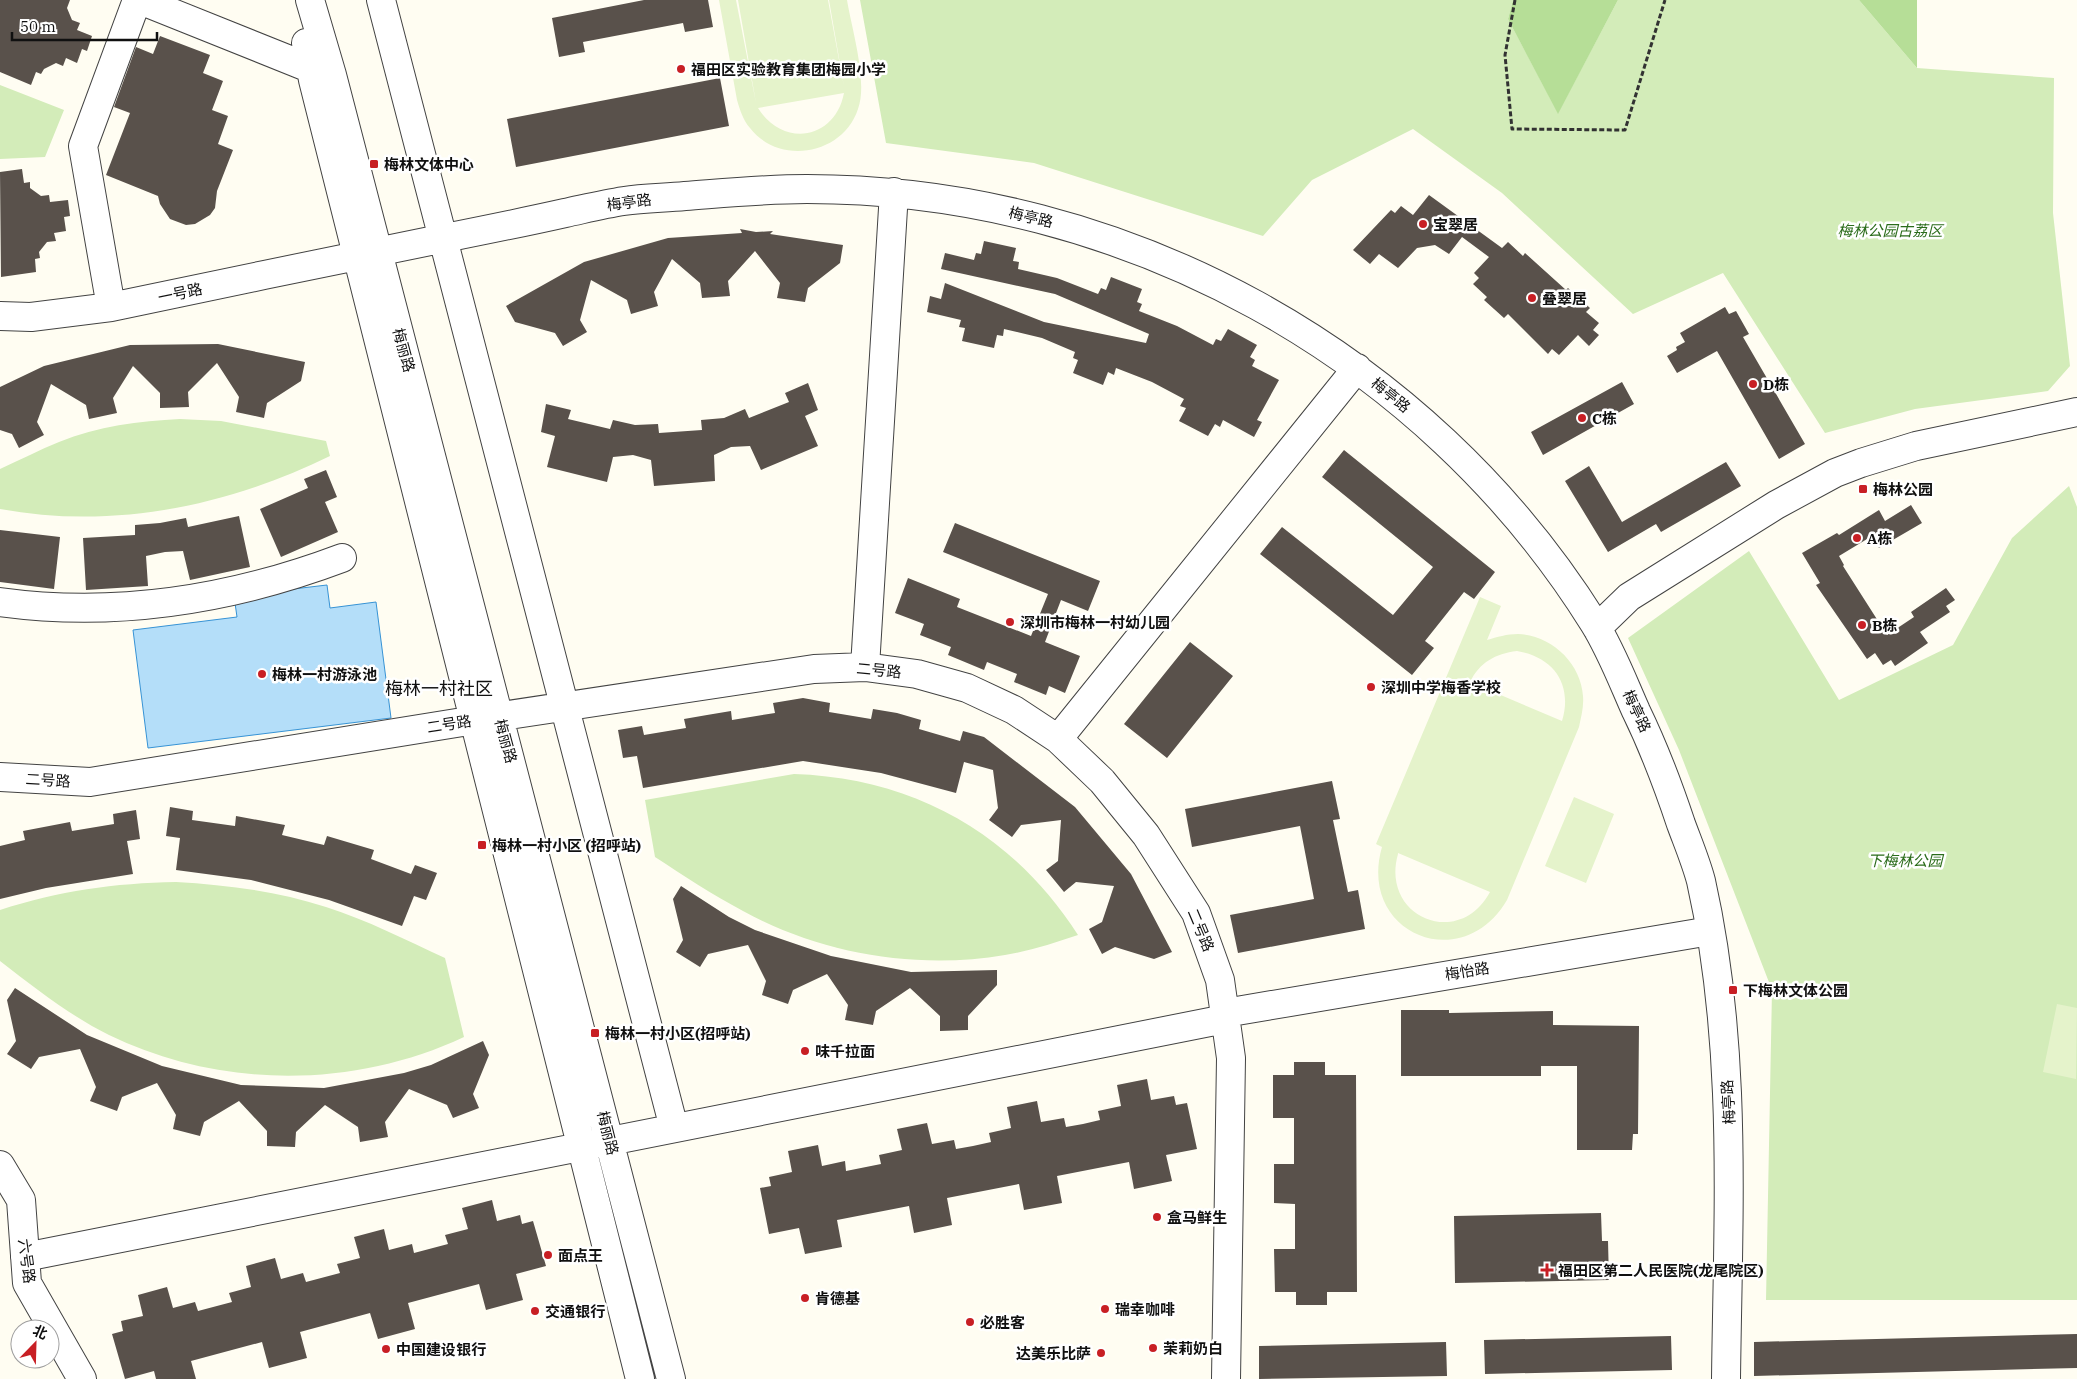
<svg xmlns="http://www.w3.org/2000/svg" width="2077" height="1379" font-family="'IBM Plex Serif','Noto Sans SC',serif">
<rect width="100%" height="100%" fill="#fffdf2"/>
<path fill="#d3ecb9" d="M860,0H1513L1508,19L1558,113L1618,0H1859L1917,68L2054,78L2053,213L2070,366L2048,391L1915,409L1825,433L1723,273L1633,314L1502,193L1413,129L1312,180L1263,236L1034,163L886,143Z
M0,85L64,110L45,157L0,159Z
M180,419L221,421L326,441L330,456C228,506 113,530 0,509V469C20,460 39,450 59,442C98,426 139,421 180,419Z
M2069,486L2077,507V1300H1766L1772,990L1679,750L1628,638L1749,551L1839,700L1953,645L2012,538Z
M794,774C915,778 1013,834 1078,935C1054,943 1030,951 1005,955C917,970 821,954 743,911C713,895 684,876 655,857L645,800Z
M176,882C227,885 277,891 326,907C367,920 406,940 445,958L464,1037C353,1089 220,1089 109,1035C69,1015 35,988 0,961V910C58,891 115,883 176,882Z"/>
<path fill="#b6de97" d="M1513,0H1618L1558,114L1508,19Z
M1859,0H1917V68Z"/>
<path fill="#e5f3cb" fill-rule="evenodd" d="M719,0H736L756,103L738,0H828L844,87L829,0H847C852,30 868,82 858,109C843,155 779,166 750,128C743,120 740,110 737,100ZM844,93C835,140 783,148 758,108Z
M1480,597L1501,606L1487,640C1497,637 1507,634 1518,634C1551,635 1581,663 1583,696C1584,707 1581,717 1579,727L1507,900C1462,977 1357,933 1382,847L1376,844ZM1517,651C1554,657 1573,685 1562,721L1470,682C1480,662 1495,654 1517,651ZM1398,854V853L1490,892C1459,950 1380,917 1398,854Z
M1574,797L1614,814L1586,883L1545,866Z
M2057,1004L2077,1008L2076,1079L2043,1072Z"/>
<path fill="#b4def9" stroke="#3793d5" d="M327,585L330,608L376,602L391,718L148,748L133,630L237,617L234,596Z"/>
<path fill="#59514b" d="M0,0H70L67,8L72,20L80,23L77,30L92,36L87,51L82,49L77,63L66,58L63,66L56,63L44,69L41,74L36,72L31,85L0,72Z
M644,0H708L713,27L685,32L683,23L583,42L585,52L559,57L552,18Z
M160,36L210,55L203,73L223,81L212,110L228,116L218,144L233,150L217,191L215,208L210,215L195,224L186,225L170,219L160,204L158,196L106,175L130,113L114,107L136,47L153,54Z
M720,78L729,126L516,167L507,119Z
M22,169L24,183L30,182V188L41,196L49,195L50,202L68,200L70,216L64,217L66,231L54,233L56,241L47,242L39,252L40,258L35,259L36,272L1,277L0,172Z
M1429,195L1502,248L1508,242L1523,256L1525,253L1566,290L1568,288L1590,308L1586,312L1599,323L1593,330L1599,335L1589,346L1578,335L1559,355L1552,349L1548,354L1508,314L1504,318L1484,300L1487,297L1473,284L1479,278L1474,273L1489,257L1462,237L1449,254L1435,245L1417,248L1398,268L1379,254L1370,264L1353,250L1391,210L1395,213L1401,206L1413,215Z
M740,229L756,232L773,231L770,234L843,245L840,263L808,288L805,302L777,298L780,283L755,251L728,281L730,296L702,298L700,283L672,259L654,292L658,306L631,314L627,300L591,280L580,320L587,332L563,346L555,333L515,322L506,306L584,262L668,238L742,233Z
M984,241L1016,248L1013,261L1019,262L1018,269L1057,278L1098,294L1101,288L1106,290L1111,277L1142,289L1137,302L1142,304L1139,311L1177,326L1213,345L1216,339L1221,341L1228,329L1257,345L1250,357L1255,360L1252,366L1279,380L1257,420L1262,422L1254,437L1223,420L1220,427L1215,424L1208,436L1179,421L1186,408L1180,406L1184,399L1152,382L1116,368L1114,375L1108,372L1103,385L1073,373L1078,360L1073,358L1075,352L1042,338L1004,329L1003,336L997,335L994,348L962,341L965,328L959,327L961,320L927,312L930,296L941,299L945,283L1044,322L1146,343L1149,334L1055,294L941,269L945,253L974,260L976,253L981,254Z
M1725,307L1729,314L1736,311L1749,334L1743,337L1805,444L1779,459L1717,351L1677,373L1667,356L1677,350L1676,347L1685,342L1680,333Z
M218,344L305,362L301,381L267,403L264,418L236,412L239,397L217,363L188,392L189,407L160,408V393L133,366L113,398L117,413L89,419L86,405L51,384L37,422L44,435L19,448L12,434L0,430V387L44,366L130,345Z
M1622,382L1634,404L1543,455L1531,432Z
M808,383L818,410L805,416L818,446L761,470L750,446L731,447L714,455L715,481L654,486L651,460L633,455L613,457L607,482L547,467L555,436L541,432L546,404L571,410L568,419L610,429L613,420L635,425L658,424L659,433L702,430L701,420L724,418L745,409L749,418L789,402L785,393Z
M1344,450L1495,572L1474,599L1464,592L1425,641L1434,648L1412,675L1260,554L1282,527L1393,615L1433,567L1322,477Z
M1726,462L1741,486L1661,532L1656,524L1608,552L1565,481L1589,466L1622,522Z
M326,470L337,497L325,502L338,532L281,557L260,509L308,488L304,479Z
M1911,505L1922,523L1879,548L1872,536L1839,556L1844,565L1843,566L1887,635L1914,617L1911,612L1946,588L1955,600L1946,606L1950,612L1920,632L1928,643L1895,666L1891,660L1883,665L1875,653L1867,659L1816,585L1820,583L1802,553L1837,533L1839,535L1879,510L1885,521Z
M239,516L250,567L190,580L183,551L165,552L146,556L148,586L86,590L83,538L135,535V525L160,523L186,518L188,527Z
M955,523L1100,581L1088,611L1061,600L1045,642L1080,656L1065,693L1049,686L1046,695L1014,682L1017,674L987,662L984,670L948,655L951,647L920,635L924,624L895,613L908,578L960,599L957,607L1031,636L1048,594L943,552Z
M0,530L60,537L54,589L0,582Z
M1190,642L1233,676L1167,758L1124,724Z
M803,698L830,703L829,712L871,719L873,709L897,713L921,720L919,729L960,741L963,731L984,737L1075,807L1131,874L1172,952L1154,959L1115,947L1102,954L1089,929L1102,922L1114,886L1076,882L1064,892L1046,870L1058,861L1061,820L1021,825L1012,837L989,820L998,808L993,770L964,762L956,793L881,773L803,761L643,788L637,756L623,758L618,730L642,726L644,735L686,728L684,719L707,715L731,711L732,720L775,713L773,703Z
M1332,781L1340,819L1333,820L1348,892L1358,890L1365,929L1238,953L1230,915L1314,899L1300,826L1192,847L1185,809Z
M170,807L193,811L192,820L235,826L236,816L285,825L282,835L324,845L327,836L374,850L371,859L411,874L415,865L437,873L426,900L414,896L402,926L329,900L251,880L176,870L180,838L166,836Z
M136,810L140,839L127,841L133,874L46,888L0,899V846L25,840L23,831L70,822L72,831L114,824L113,814Z
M681,886L729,917L755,930L831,956L911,972L997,970V985L968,1016V1030L940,1031V1016L910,988L876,1011L873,1025L845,1020L848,1005L827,974L793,990L788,1004L762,995L766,981L748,945L708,954L700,967L676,952L683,940L673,899Z
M15,988L87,1035L162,1066L241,1085L324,1088L404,1073L431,1065L483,1041L489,1055L473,1094L479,1108L453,1118L447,1105L409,1089L385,1122L388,1137L360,1142L358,1127L325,1105L296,1132L295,1147L267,1146V1131L239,1101L204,1122L200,1136L173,1129L176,1115L157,1083L122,1097L117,1111L90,1101L96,1087L80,1049L39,1057L31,1069L7,1054L16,1041L7,1000Z
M1401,1010H1449V1013L1553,1011V1025L1639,1026L1638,1134H1633L1632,1150H1577V1066H1541V1076H1401Z
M1294,1062H1325V1075H1356L1357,1292H1327V1305H1296V1292H1275L1274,1249H1295V1204L1274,1203V1164H1294V1118H1273V1075H1294Z
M1147,1079L1151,1100L1174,1096L1176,1105L1187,1103L1197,1149L1166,1155L1172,1181L1134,1189L1129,1162L1098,1168L1057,1176L1062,1203L1024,1210L1019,1184L947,1198L952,1225L914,1233L909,1206L837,1220L842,1247L805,1254L799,1228L769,1234L760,1188L771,1186L769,1177L792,1172L788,1151L818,1145L822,1166L845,1161L846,1171L881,1164L879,1155L902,1150L897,1129L927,1123L932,1144L954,1140L956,1149L973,1146L991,1142L989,1133L1011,1128L1007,1107L1037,1101L1041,1122L1064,1118L1066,1127L1083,1124L1100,1120L1098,1111L1121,1106L1117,1085Z
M492,1200L497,1221L520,1215L522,1224L533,1221L546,1266L516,1274L523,1300L486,1310L479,1284L408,1303L415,1329L378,1339L370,1313L300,1332L307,1358L269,1368L262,1342L191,1361L196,1379H156L154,1371L125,1379L112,1334L123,1331L121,1321L143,1316L138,1295L167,1287L173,1308L195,1302L198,1311L232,1302L229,1293L251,1287L246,1266L275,1258L281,1279L303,1273L306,1282L340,1273L337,1264L360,1258L354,1237L384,1229L389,1250L412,1244L414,1253L448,1244L445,1235L468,1229L462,1208Z
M1601,1213L1602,1241H1608L1609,1280L1455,1283L1454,1216Z
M2077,1334V1368L1754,1376V1342Z
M1671,1336L1672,1370L1485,1374L1484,1340Z
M1446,1342L1447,1376L1259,1379V1346Z"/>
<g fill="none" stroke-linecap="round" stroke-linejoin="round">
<defs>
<path id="minor" d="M140,0L312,69L325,73
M310,0L332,75L671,1379
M381,0L674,1128
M306,43L313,80L640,1379
M111,307L83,146L137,0
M0,316L31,317L111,307C222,284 334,260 445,238C485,230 525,222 565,213C584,209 604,204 624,201C644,198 665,198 685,196C725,193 766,189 807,189C1124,189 1426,354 1594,623C1611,650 1623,682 1636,711C1654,748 1668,785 1681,824C1688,843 1696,862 1701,881C1738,1046 1728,1211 1726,1379
M0,602C117,618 233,599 342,558
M1597,628L1629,597L1776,505L1835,473L1861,463L1916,446L2077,412
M865,667L894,192
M1058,739L1357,368
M0,777L90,782L475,720L814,669L865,667L917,674L967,688L1014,710L1058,739L1102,781L1146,835L1196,913L1220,980L1231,1058L1226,1379
M1225,1013L1710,931
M0,1165L21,1200L27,1283L82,1379
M25,1257L1225,1019"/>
</defs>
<use href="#minor" stroke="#434343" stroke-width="30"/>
<path stroke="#323232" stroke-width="3" stroke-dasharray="5 2.5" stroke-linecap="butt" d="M1515,0L1505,55L1512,129L1625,130L1665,0"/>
<use href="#minor" stroke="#fff" stroke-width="28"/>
</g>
<g fill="#c81f24" stroke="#fff" stroke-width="2">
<circle cx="681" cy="69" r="5"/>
<rect x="369" y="159" width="10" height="10" rx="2.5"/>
<circle cx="1423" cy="224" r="5"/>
<circle cx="1532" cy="298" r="5"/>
<circle cx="1753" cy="384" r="5"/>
<circle cx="1582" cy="418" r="5"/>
<rect x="1858" y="484" width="10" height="10" rx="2.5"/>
<circle cx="1857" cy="538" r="5"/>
<circle cx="1010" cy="622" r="5"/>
<circle cx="1862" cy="625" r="5"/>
<circle cx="262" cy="674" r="5"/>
<circle cx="1371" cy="687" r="5"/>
<rect x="477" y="840" width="10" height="10" rx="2.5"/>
<rect x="1728" y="985" width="10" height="10" rx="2.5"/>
<rect x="590" y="1028" width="10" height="10" rx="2.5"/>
<circle cx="805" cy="1051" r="5"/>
<circle cx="1157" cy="1217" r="5"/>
<circle cx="548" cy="1255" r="5"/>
<path d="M1544.5 1262.5h5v5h5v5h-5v5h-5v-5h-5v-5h5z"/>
<circle cx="805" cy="1298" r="5"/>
<circle cx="1105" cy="1309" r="5"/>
<circle cx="535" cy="1311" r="5"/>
<circle cx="970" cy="1322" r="5"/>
<circle cx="1153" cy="1348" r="5"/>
<circle cx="386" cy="1349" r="5"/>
<circle cx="1101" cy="1353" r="5"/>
</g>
<g text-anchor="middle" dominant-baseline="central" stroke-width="5" stroke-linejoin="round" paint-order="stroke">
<g font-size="15" font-weight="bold" fill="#101010" stroke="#fff" text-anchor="start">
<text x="691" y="69">福田区实验教育集团梅园小学</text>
<text x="384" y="164">梅林文体中心</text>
<text x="1433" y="224">宝翠居</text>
<text x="1542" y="298">叠翠居</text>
<text x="1763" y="384">D栋</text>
<text x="1592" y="418">C栋</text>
<text x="1873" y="489">梅林公园</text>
<text x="1867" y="538">A栋</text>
<text x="1020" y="622">深圳市梅林一村幼儿园</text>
<text x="1872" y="625">B栋</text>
<text x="272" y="674">梅林一村游泳池</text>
<text x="1381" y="687">深圳中学梅香学校</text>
<text x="492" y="845">梅林一村小区 (招呼站)</text>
<text x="1743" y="990">下梅林文体公园</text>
<text x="605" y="1033">梅林一村小区(招呼站)</text>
<text x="815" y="1051">味千拉面</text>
<text x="1167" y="1217">盒马鲜生</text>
<text x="558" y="1255">面点王</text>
<text x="1558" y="1270">福田区第二人民医院(龙尾院区)</text>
<text x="815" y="1298">肯德基</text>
<text x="1115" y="1309">瑞幸咖啡</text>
<text x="545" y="1311">交通银行</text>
<text x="980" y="1322">必胜客</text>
<text x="1163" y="1348">茉莉奶白</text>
<text x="396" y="1349">中国建设银行</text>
<text x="1091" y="1353" text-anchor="end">达美乐比萨</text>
</g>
<g font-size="15" fill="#101010" stroke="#fff">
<text transform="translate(629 202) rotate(-8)">梅亭路</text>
<text transform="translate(1031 217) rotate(13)">梅亭路</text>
<text transform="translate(180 293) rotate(-12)">一号路</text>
<text transform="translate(404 350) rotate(75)">梅丽路</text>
<text transform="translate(1391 395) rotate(39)">梅亭路</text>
<text transform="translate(879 670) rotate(5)">二号路</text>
<text transform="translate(1637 711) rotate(65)">梅亭路</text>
<text transform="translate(449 724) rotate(-9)">二号路</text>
<text transform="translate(506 741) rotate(75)">梅丽路</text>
<text transform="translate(48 780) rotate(3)">二号路</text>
<text transform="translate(1201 930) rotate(67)">二号路</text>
<text transform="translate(1467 971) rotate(-9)">梅怡路</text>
<text transform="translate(1728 1102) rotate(-93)">梅亭路</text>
<text transform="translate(608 1133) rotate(76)">梅丽路</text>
<text transform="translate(27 1261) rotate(82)">六号路</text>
</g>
<g font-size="15" font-style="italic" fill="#2b6c1b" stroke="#fff">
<text x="1890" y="230">梅林公园古荔区</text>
<text x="1905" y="860">下梅林公园</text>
</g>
<g font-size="18" fill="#101010" stroke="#fff">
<text x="439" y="688">梅林一村社区</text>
</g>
</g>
<g transform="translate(35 1344) rotate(23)"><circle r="24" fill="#ffffff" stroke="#9f9f9f"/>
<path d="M0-4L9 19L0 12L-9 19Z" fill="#c81f24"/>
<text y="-8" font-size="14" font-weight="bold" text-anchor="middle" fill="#101010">北</text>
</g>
<path d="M12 32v8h145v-8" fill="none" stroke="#101010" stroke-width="2.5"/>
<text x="20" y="32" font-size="15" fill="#101010" stroke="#ffffff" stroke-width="4" paint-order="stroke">50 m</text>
</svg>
